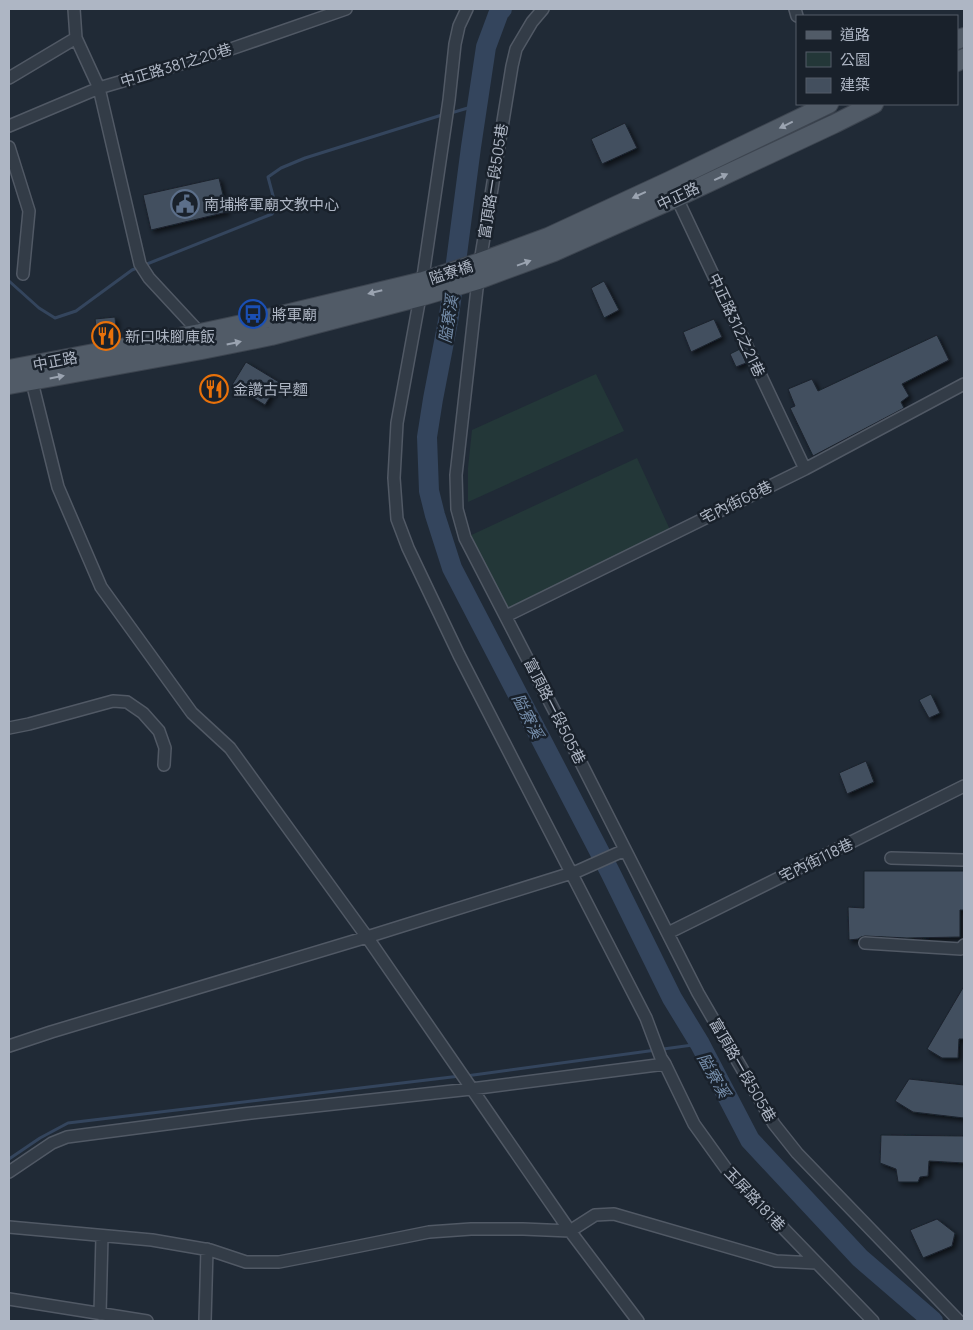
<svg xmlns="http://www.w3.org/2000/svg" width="973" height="1330" font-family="Manrope,'Noto Sans TC',sans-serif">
<defs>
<filter id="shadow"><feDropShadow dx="3" dy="3" stdDeviation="2.5" flood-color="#0009"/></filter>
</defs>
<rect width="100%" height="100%" fill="#202a36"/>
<path fill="#233738" d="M596,374L624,431L468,502V468L472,430Z
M637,458L672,534L509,614L465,538Z"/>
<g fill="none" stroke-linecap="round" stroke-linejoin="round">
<path stroke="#34455d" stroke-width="3" d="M451,113L478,105
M9,281L39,308L55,318L76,311L132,270L272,214L276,207L268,177L281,168L305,158L445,114
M466,1076L700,1044
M9,1159L40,1138L68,1123L460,1076"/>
<path stroke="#34455d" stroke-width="20" d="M502,9L499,12L486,47L471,147L449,316L433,399L427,437L429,491L435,515L452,568L610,872L672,998L700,1044L750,1140L860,1258L933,1321"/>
</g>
<path fill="#434f5e" stroke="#1b232d" filter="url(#shadow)" d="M625,123L637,148L602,164L591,139Z
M219,178L227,212L151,230L143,195Z
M604,281L619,310L604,318L591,288Z
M115,317L117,338L98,341L95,319Z
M714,319L722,337L691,352L683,332Z
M937,335L949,360L902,384L909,396L901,402L904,408L813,456L790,408L795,406L788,389L812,379L818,391Z
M740,349L746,363L736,367L730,354Z
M246,362L279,382L265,405L232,385Z
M931,694L940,713L929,718L919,700Z
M866,761L874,782L847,794L839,773Z
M864,871H964V910H960V937L907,938L865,936L861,937L858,939L849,940L848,907L864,908Z
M964,986V1039H959L958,1058H942L927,1049Z
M909,1079L964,1085V1118L913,1112L895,1101Z
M881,1135L964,1136V1163L929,1161L928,1176L920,1177L918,1182H898L896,1169L880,1163Z
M937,1219L955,1233L952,1246L923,1258L910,1230Z"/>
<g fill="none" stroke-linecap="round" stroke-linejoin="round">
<defs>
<path id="minor" d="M74,9L76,38L99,88L140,264L149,278L200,333L201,337
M467,9L459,26L455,44L449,100L420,297L397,423L394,478L397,519L408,548L459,655L646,1018L661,1058L665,1064L694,1124L727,1170L873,1321
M543,9L532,22L516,49L512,66L480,262L456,475L457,509L465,538L573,747L698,993L774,1124L797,1153L959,1321
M795,9L797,16
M9,78L76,38
M9,126L99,88L228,50L346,9
M9,147L29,211L23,274
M674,192L805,469
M30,374L58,487L101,587L192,713L230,748L367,937L570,1231L638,1321
M506,616L805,469L964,384
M9,728L29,724L113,701L127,702L143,713L159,731L165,748L164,765
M891,858L964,860
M668,933L964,786
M865,943L961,949L964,945
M9,1046L51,1032L367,937L578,871L625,850
M9,1172L52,1143L67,1137L243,1114L471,1089L665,1064
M9,1227L152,1240L210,1250L246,1262H279L315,1255L429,1232L471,1229H523L570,1231L595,1215L614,1214L776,1261L816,1263
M9,1299L147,1321
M100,1314L102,1236
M205,1321L207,1249"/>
<path id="primary" d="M957,40L964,37
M957,62L964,58
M9,369L200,333L256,321L423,281L480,262L548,237L669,181L829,104
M9,385L202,350L271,336L420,297L478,280L554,252L676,198L834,124L874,104"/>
</defs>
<use href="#minor" stroke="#515965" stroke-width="14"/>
<use href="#primary" stroke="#3d4550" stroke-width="20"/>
<use href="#minor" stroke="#333c47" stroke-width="11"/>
<use href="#primary" stroke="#515b67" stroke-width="18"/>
</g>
<defs><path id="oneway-solid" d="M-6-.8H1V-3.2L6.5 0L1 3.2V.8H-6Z" transform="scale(1.25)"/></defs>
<g fill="#9ba4b1">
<use href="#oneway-solid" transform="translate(786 125) rotate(154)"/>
<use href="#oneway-solid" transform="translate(721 177) rotate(-25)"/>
<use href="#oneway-solid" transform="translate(639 195) rotate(155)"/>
<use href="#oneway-solid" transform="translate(524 263) rotate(-20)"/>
<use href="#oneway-solid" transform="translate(375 292) rotate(166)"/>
<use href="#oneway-solid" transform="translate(234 343) rotate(-12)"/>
<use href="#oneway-solid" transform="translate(57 377) rotate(-11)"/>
</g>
<defs>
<symbol id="civic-ring" viewBox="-11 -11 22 22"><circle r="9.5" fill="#19212b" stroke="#5c6f8a" stroke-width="1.5"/><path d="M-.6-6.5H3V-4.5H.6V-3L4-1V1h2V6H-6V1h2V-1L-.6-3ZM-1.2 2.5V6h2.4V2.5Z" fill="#5c6f8a"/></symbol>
<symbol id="bus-ring" viewBox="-11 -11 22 22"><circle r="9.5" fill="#19212b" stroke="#1a4fb4" stroke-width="1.5"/><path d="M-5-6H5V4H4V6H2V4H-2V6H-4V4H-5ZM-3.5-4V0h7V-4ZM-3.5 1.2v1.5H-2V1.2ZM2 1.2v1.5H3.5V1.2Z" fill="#1a4fb4"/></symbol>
<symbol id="restaurant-ring" viewBox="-11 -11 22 22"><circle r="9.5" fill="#19212b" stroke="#e8710a" stroke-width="1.5"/><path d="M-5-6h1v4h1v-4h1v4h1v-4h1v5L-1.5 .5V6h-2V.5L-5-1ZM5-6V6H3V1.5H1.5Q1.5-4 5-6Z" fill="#e8710a"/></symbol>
</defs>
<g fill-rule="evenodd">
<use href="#civic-ring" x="169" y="188" width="32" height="32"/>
<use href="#bus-ring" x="237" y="298" width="32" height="32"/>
<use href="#restaurant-ring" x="90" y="320" width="32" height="32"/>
<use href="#restaurant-ring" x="198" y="373" width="32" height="32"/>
</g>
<g text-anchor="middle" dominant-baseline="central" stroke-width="5" stroke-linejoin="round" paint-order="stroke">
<g font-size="15" fill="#aeb6c4" stroke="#19212b">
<text transform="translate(176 65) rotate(-17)">中正路381之20巷</text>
<text transform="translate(493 181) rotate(-81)">富頂路一段505巷</text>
<text transform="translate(678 196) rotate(-25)">中正路</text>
<text transform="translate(451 272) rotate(-18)">隘寮橋</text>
<text transform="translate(737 325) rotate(65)">中正路312之21巷</text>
<text transform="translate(55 361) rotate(-11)">中正路</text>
<text transform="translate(736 502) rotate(-26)">宅內街68巷</text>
<text transform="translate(555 711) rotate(63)">富頂路一段505巷</text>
<text transform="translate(816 860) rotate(-26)">宅內街118巷</text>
<text transform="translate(743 1070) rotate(60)">富頂路一段505巷</text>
<text transform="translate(755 1199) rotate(47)">玉屏路181巷</text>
</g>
<g font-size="15" fill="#aeb6c4" stroke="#19212b" text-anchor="start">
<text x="204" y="204">南埔將軍廟文教中心</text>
<text x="272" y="314">將軍廟</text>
<text x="125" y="336">新口味腳庫飯</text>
<text x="233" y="389">金讚古早麵</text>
</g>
<g font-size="16" font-style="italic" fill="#768eab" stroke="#19212b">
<text transform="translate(448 319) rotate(-81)">隘寮溪</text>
<text transform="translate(528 716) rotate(63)">隘寮溪</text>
<text transform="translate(714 1075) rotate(61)">隘寮溪</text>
</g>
</g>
<rect width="973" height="1330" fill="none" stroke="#aeb6c4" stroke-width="20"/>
<rect x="796" y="15" width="162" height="90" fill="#19212b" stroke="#555d68"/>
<rect x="806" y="31" width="25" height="8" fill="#515b67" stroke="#555d68"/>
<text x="840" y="40" font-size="15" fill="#aeb6c4">道路</text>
<rect x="806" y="52" width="25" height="15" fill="#233738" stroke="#555d68"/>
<text x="840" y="65" font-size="15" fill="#aeb6c4">公園</text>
<rect x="806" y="78" width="25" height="15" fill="#434f5e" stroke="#555d68"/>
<text x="840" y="90" font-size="15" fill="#aeb6c4">建築</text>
</svg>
